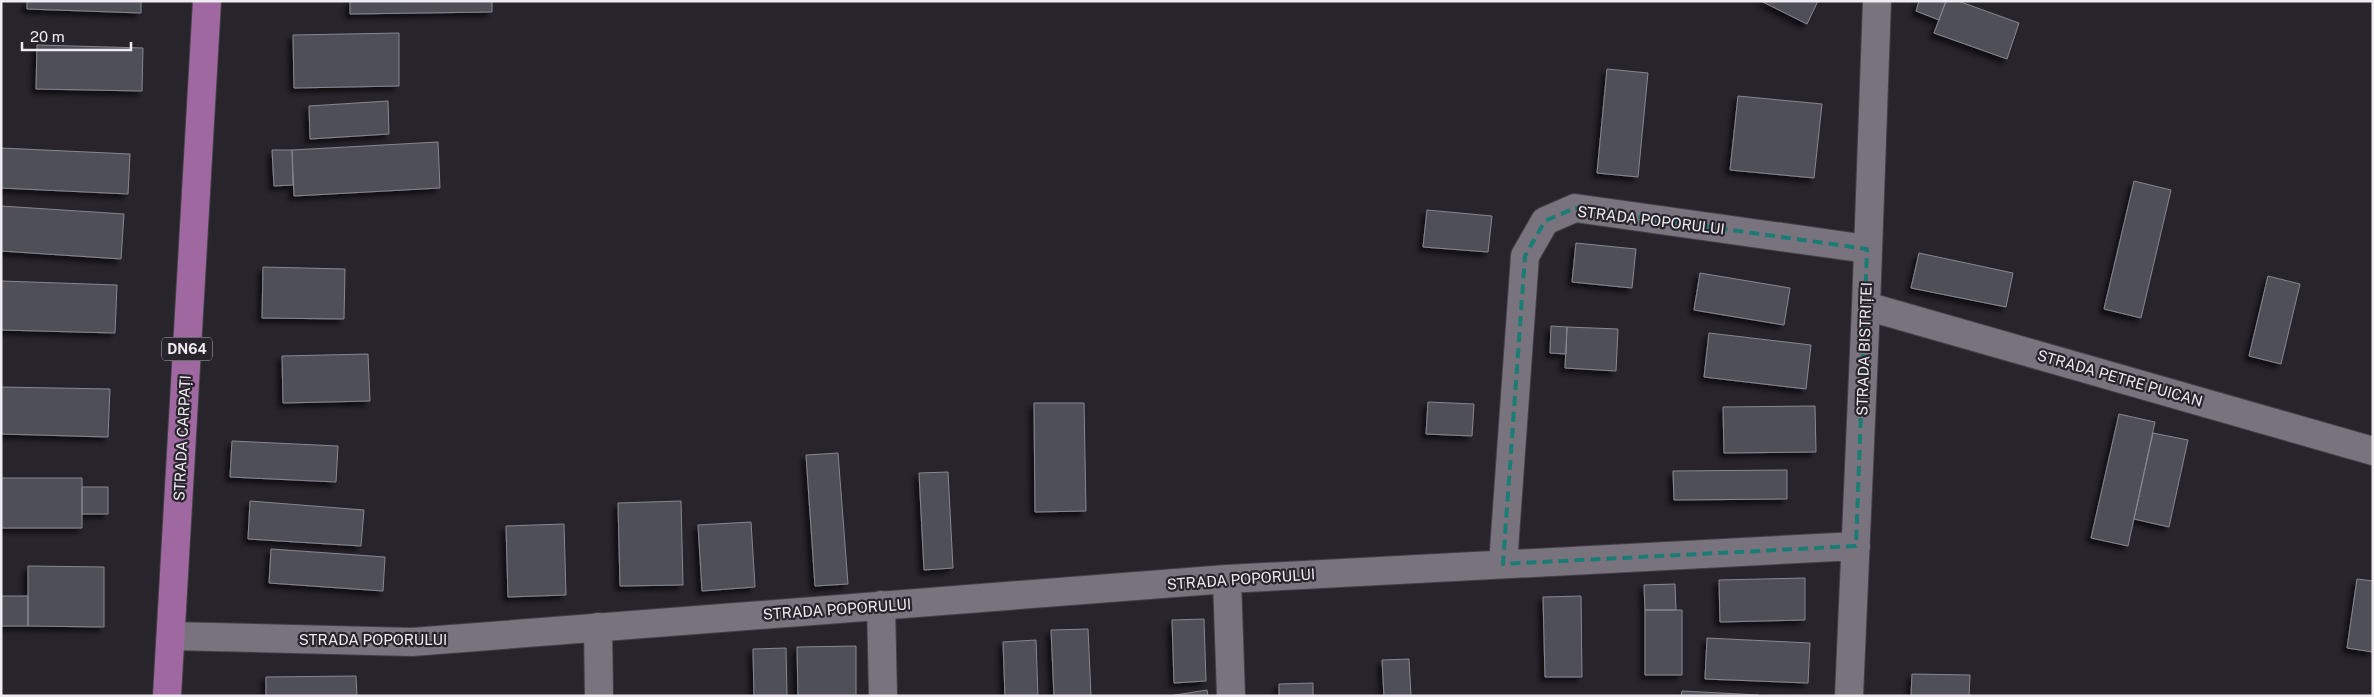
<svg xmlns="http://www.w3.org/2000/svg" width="2374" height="697" font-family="'Public Sans',sans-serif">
<defs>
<filter id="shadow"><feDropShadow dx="-4.5" dy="4.5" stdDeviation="2.5" flood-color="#0009"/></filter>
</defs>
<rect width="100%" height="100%" fill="#28242c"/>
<path fill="#4f4f59" stroke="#878791" filter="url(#shadow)" d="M27,1H141V13L27,9Z
M350,1H492V12L350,14Z
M1761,1H1818L1807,24Z
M1919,1H1946L1939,20L1916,11Z
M1946,1H1958L2019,23L2007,59L1934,33Z
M399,33V86L294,88L293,35Z
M37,45L143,48L142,91L36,89Z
M1607,69L1648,73L1638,177L1597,173Z
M1738,96L1822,104L1814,178L1730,170Z
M388,101L389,134L310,139L309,106Z
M438,142L440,188L294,196L292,150Z
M1,148L130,154L128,194L1,188Z
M272,150H292L293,185L274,186Z
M2134,181L2171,190L2141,318L2104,309Z
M1,206L124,214L121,259L1,251Z
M1427,210L1492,216L1488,252L1423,247Z
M1576,243L1636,249L1632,288L1572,282Z
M1919,253L2013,273L2006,307L1911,288Z
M263,267L345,269L344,319L262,318Z
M1700,273L1790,288L1784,325L1694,310Z
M2268,276L2300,284L2281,364L2249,356Z
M1,281L117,285L115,333L1,330Z
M1551,326L1567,327L1566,354L1550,353Z
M1567,327L1618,329L1616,371L1565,368Z
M1709,333L1811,345L1806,389L1704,377Z
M368,354L370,401L283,403L282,356Z
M1,387L110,389L108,437L1,434Z
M1428,402L1474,404L1472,436L1426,434Z
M1034,403H1084L1086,511L1035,512Z
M1815,406L1816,452L1724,453L1723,407Z
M2119,414L2155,422L2128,546L2091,538Z
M2153,433L2188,440L2169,527L2134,519Z
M232,441L338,446L336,482L230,477Z
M838,453L848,584L815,586L806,455Z
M1787,470V499L1674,500L1673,471Z
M948,472L953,568L924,570L919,473Z
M1,478H82V528H1Z
M82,487H108V514H82Z
M250,501L364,510L361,546L248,539Z
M681,501L683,585L620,586L618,503Z
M751,522L755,587L702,591L698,525Z
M564,524L566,595L508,597L506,526Z
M271,549L385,557L383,591L269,583Z
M28,566L104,567V627L28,626Z
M1805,578V620L1720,622L1719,580Z
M2357,579L2373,581V652L2347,648Z
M1675,584L1676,610H1645L1644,585Z
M1,596H28V626H1Z
M1581,596L1582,677H1545L1543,597Z
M1645,610H1682V675H1645Z
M1204,619L1206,681L1174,683L1172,620Z
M1088,629L1091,696H1054L1051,630Z
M1707,638L1810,643L1808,683L1705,679Z
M1036,640L1038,696H1005L1003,642Z
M856,646V696H798L797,647Z
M786,648L787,696H754L753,649Z
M1409,659L1411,696H1384L1382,660Z
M1912,674L1970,675L1969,696H1911Z
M356,676L357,696H266V677Z
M1313,683V696H1279V684Z
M1207,690L1208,696H1169Z
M1682,691L1759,695V696H1681Z"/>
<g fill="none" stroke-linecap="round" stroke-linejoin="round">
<defs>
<path id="street" d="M1866,306L2373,451
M1503,564L1525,256L1545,221L1575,208L1867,249
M1227,579L1231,696
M881,605L883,696
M598,627L599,696
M171,636L412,642L1227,579L1856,546
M1849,696L1866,306L1877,1"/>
<path id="primary" d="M167,696L207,1"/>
</defs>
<use href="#street" stroke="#423f45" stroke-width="30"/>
<use href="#primary" stroke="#423f45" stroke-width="30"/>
<use href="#street" stroke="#78737d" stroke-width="28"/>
<use href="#primary" stroke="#a068a0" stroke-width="28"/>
</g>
<path fill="none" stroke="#1a7c75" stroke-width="4" stroke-dasharray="10 6" stroke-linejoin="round" d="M1575,208L1867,249L1856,546L1503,564L1525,256L1545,221Z"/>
<g text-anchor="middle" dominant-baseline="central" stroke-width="4.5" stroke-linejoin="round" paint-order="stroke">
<rect fill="#28242c" stroke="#b3afb6" stroke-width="1" x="162" y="337.5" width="50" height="23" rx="4"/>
<g font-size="14" font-weight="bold" fill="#eeebf1">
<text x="187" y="349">DN64</text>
</g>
<g font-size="15" fill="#eeebf1" stroke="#28242c">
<text transform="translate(1651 220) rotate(7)">STRADA POPORULUI</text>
<text transform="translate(1864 349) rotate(-88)">STRADA BISTRIȚEI</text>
<text transform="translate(2120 378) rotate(16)">STRADA PETRE PUICAN</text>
<text transform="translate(182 438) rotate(-87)">STRADA CARPAȚI</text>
<text transform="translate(1241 579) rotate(-4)">STRADA POPORULUI</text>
<text transform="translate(837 609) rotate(-4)">STRADA POPORULUI</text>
<text x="373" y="639">STRADA POPORULUI</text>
</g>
</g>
<rect width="2374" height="697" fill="none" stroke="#eeebf1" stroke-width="5"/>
<path d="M22 42v8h109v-8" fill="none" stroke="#eeebf1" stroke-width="2.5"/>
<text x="30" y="42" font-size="15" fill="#eeebf1" stroke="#28242c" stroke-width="4" paint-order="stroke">20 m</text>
</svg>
